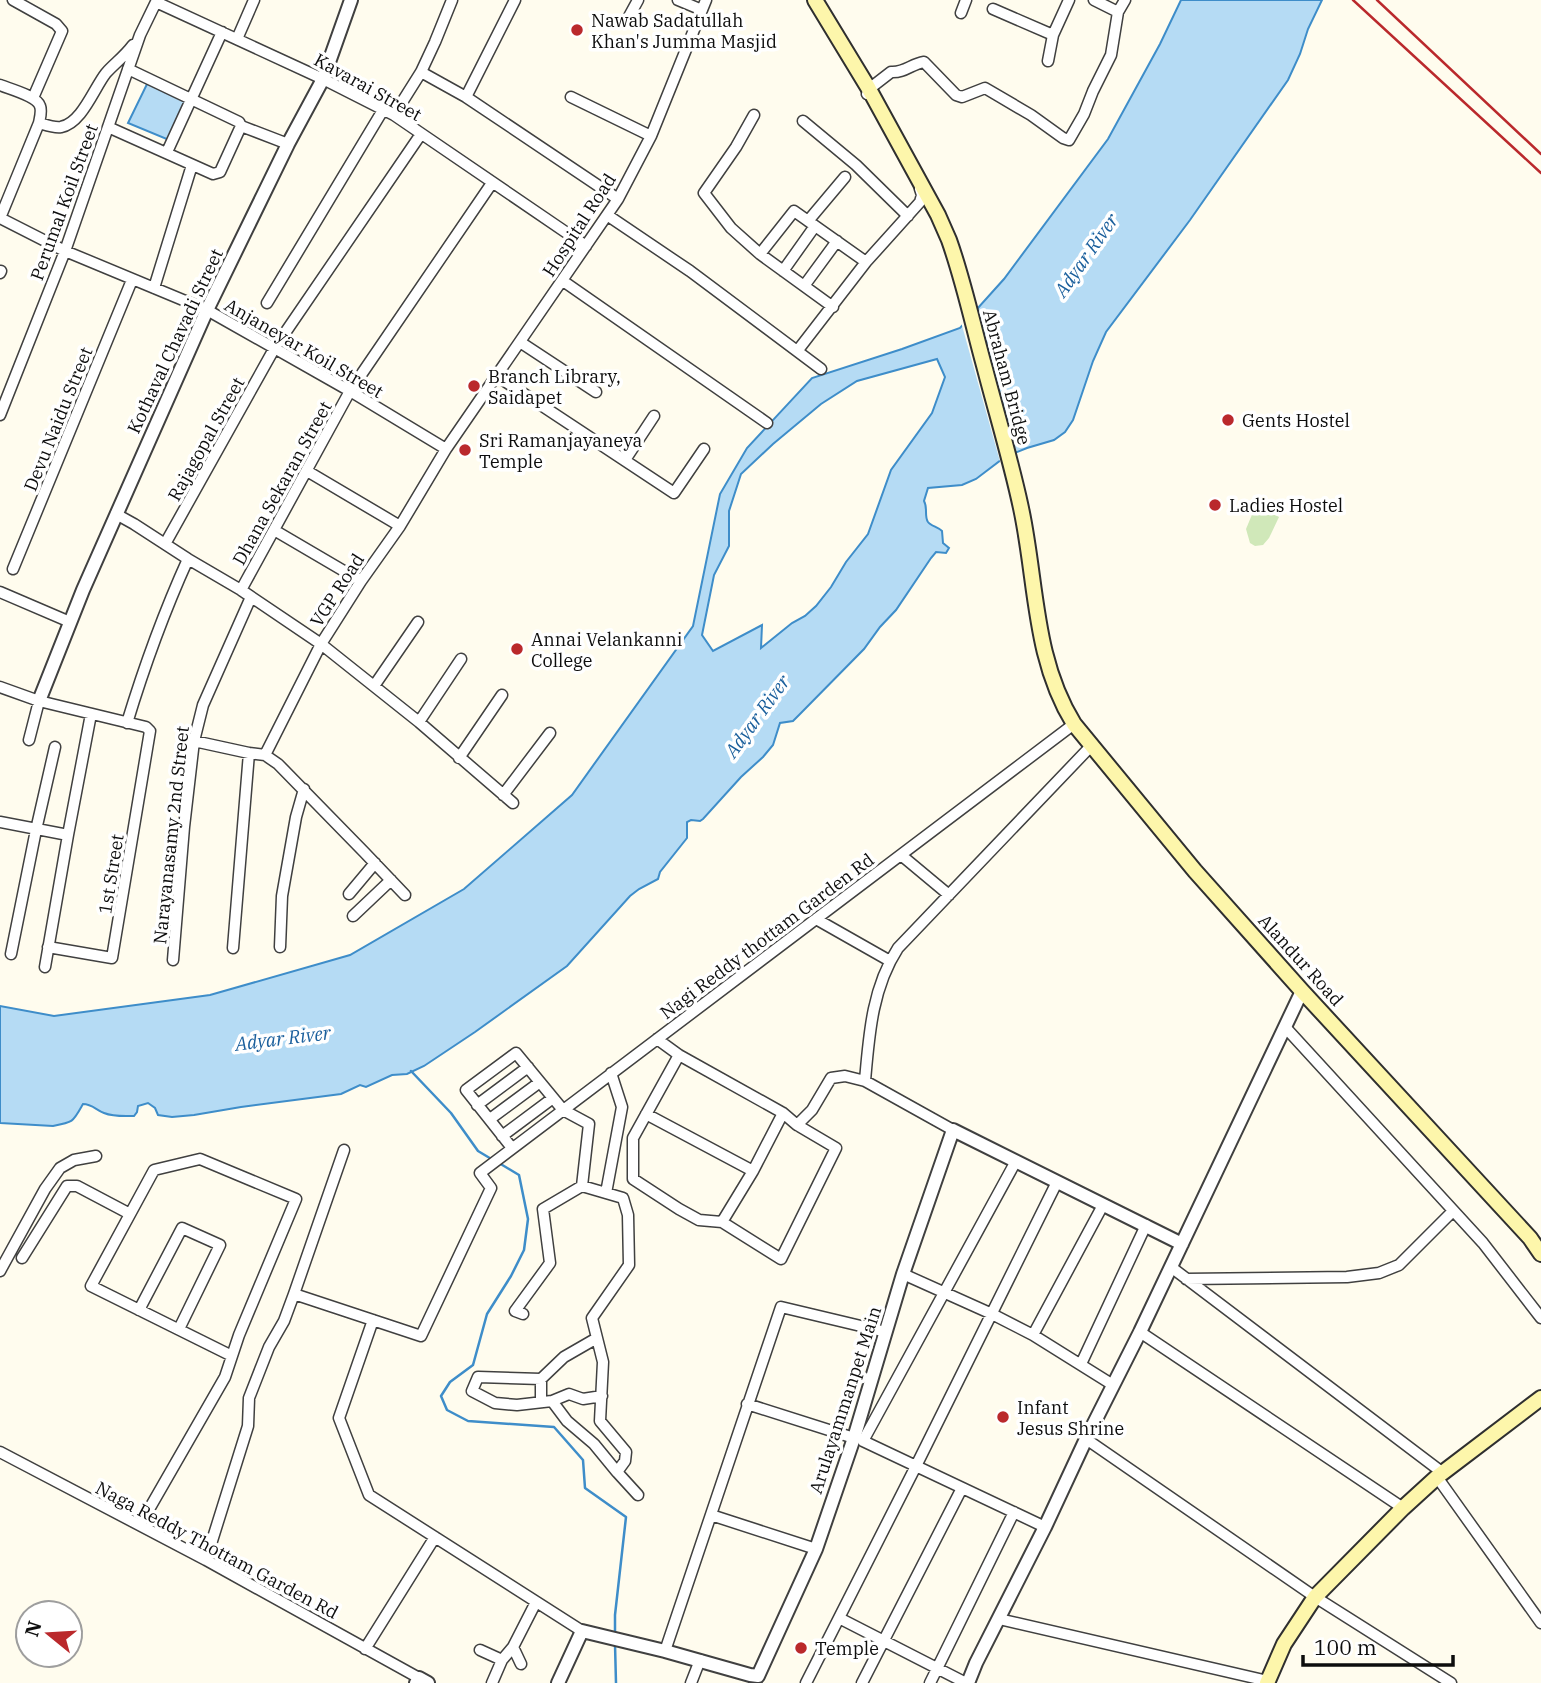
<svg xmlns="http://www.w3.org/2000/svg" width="1541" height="1683" font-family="'IBM Plex Serif',serif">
<rect width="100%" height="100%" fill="#fffcee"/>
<path fill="#d0e8b9" d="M1256,505L1279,517L1269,538L1263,545L1255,546L1250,543L1246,529Z"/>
<path fill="#b5dbf4" stroke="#3e8dc9" stroke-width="2" fill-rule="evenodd" d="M1181,0H1322L1308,29L1300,54L1288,80L1190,220L1106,332L1093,361L1073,420L1065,432L1054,440L1027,448L1005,457L976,479L962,485L928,488L924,501C928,508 924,516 928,522C931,526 938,527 942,531L943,543L949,548L946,553L936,552L931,558L896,610L880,627L864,649L799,715L793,721L780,723L773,745L763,757L741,777L703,819L700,821L691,820L687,822V838L660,872L658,879L639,889L630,896L567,966L475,1032L424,1066L407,1074L392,1075L366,1087L360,1085L341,1094L241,1107L194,1115L172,1117L158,1115L155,1108L148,1103L138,1106L137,1112L134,1116C123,1116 114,1117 104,1113C96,1110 92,1104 83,1104C73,1122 74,1122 53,1126L0,1123V1006L54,1016L210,995L350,955L464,889L572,795L693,626L720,494L747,448L812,378L902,349L960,328L1004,279L1108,139L1160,44ZM937,359L945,377L932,413L891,470L868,534L846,562L831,587L816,606L805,616L792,623L761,648L762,625L713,651L702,635L714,575L729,546V511L741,474L773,444L821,404L857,381Z
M148,82L187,99L169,140L128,123Z"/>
<path fill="#fffcee" d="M975,307L1017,456L1007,460L1001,465L961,322Z"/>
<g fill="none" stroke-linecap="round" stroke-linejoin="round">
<path stroke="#3e8dc9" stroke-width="2.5" d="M411,1071L451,1113L478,1151L493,1160
M499,1163L519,1175L528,1219L524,1250L511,1276L487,1314L473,1365L450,1382L441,1396L447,1410L468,1421L554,1427L583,1460L585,1488L626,1517L615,1615V1634
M615,1644L616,1683"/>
<defs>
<path id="minor" d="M13,0L56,24L62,31L33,98
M678,0L702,10
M1094,0L1118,12
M156,2L323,79L394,115L586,246
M993,9L1053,35
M961,13L966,0
M626,22L638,0
M237,39L254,0
M1048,61L1053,35L1069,0
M128,69L239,122L241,126L288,144
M421,72L466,97L618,199
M0,85C10,89 37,96 40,106C42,111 40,118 39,123L0,218
M867,94L869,89L891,72C905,73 911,64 924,62L956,95L962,97L985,88L1031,115L1063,138L1069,140L1084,114L1093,91L1111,55L1118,12L1125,0
M466,97L515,0
M571,97L651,136
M394,115L421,72L435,42L452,0
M754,115L736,147L704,193L731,228L760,254L833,307
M803,121L856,165L908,216
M39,123C46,125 54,128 61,127C82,123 94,88 106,73C115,63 124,57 133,45
M108,127L213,174L220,172L241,126
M167,152L222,32
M607,215L690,271L821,369
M0,218L65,251L207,310L350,391L446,449
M808,221L845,177
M760,254L794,211L866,262
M783,271L815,226
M0,273L1,271
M563,281L767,423
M804,286L837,241
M154,288L192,165
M267,303L383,110
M520,342L596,392
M798,350L866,262L920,202L922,195L920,189
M497,376L674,493L704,449
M0,415L65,251L140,35L157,0
M625,460L654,416
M307,471L400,526
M116,514L134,524L188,559L241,590L321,644L419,722L513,803
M274,530L361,581
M165,544L274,349L421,134
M13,569L132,280
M241,590L350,391L492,183
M0,592L70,622
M374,686L418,622
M0,687L39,701L146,727L150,731L112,958L48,947
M419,722L461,659
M127,723C144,667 164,612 188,559
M29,740L39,701
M194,741L249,753L265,755L278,764L364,852L405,895
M265,755L321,644L361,581L400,526L446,449L618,199L651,136L706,0
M459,758L502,695
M503,795L550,733
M0,822L68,835
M901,855L949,895
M349,894L375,863
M353,916L391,880
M816,919L890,961
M280,947L282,896L296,817L304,789
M233,948L249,753
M11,954L36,830L55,747
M173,960L184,827L194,741L203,705L251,597
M45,967L68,835L91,714
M1285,1027L1483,1243L1541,1318
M657,1039L679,1055L783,1113L797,1125L812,1110L831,1078L845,1076L865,1081L953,1130
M679,1055L633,1138V1179L679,1209L699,1220L722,1222
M865,1081C869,1035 872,988 898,948L1092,745
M477,1105L528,1067
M783,1113L753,1171L722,1222L781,1259L836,1148L797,1125
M646,1114L753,1171
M490,1119L540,1082
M502,1136L553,1098
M512,1148L466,1090L516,1053L563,1110L589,1124L582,1186
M1016,1161L863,1441L1045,1527
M606,1193L622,1107L611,1073
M22,1258L67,1186H77L130,1214
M1171,1267L1443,1473
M0,1271L45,1189L60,1168L74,1160L96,1156
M903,1274L992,1314L1033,1335L1113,1385
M1186,1279L1347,1277L1379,1273L1399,1265L1453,1211
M294,1294L421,1336L491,1188L480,1173L1074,724
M139,1310L182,1228L220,1245L179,1329
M523,1314L515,1311L550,1263L543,1209L582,1186L623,1198L628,1215L629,1265L592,1318L603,1362L600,1421L626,1452L625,1461L617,1472L594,1444L567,1421L552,1401L517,1405L495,1403L472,1391L478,1377L541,1379L564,1357L597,1338
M373,1320L339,1418L369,1495L582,1631
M1140,1332L1403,1508
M1033,1335L1103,1205
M1081,1364L1146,1225
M552,1401L569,1394L583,1399L602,1396
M541,1402V1379
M747,1404L854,1438
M1086,1439L1315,1597L1451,1683
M0,1452L206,1560L419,1678
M617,1472L638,1495
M1437,1477L1541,1623
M711,1515L816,1549
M140,1525L225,1377L239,1335L296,1199L200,1159L154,1170L91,1286L232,1356
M206,1560L248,1426L249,1398L269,1347L284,1321L294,1294L344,1150
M839,1618L966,1683
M999,1619L1268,1681
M513,1647L521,1664
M365,1649L435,1537
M480,1650L502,1660L492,1683
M665,1651L781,1307L886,1332
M502,1660L513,1647L536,1602
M691,1683L700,1660
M806,1683L916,1466L1057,1182
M862,1683L962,1488
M930,1683L1014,1512"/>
<path id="tertiary" d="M39,701L83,590L207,310L288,144L323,79L351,0
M416,1683L419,1678L428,1683
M558,1683L582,1631L665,1651L750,1675L758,1676L816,1549L854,1438L903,1274L953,1130L1182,1244
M968,1683L976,1663L1045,1527L1086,1439L1140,1332L1302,991"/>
<path id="secondary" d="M815,0L869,89L938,215L949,240C964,282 973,326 985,369C997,415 1011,461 1021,508C1037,582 1033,658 1074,724L1195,871L1302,991L1530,1238L1541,1254
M1267,1683L1284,1644L1315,1597L1403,1508L1437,1477L1541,1398"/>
</defs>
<use href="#minor" stroke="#404040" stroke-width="13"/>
<use href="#tertiary" stroke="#404040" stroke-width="16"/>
<use href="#secondary" stroke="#2f2f2f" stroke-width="18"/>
<use href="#minor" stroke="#fff" stroke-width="10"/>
<use href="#tertiary" stroke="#fff" stroke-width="12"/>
<use href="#secondary" stroke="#fdf6ab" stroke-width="14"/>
<path stroke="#ba292c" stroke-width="2.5" d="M1353,0L1541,173
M1377,0L1541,154"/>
</g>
<g fill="#ba292c" stroke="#fff" stroke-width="2.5">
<circle cx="577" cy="30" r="7"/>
<circle cx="474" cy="386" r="7"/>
<circle cx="1228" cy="420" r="7"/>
<circle cx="465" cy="450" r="7"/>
<circle cx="1215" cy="505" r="7"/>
<circle cx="517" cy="649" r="7"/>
<circle cx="1003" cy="1417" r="7"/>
<circle cx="801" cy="1648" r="7"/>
</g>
<g text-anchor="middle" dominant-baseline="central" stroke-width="7" stroke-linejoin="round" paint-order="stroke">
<g font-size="18" fill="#0d0d0d" stroke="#fff" text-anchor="start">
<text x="591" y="20">Nawab Sadatullah<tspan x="591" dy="21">Khan's Jumma Masjid</tspan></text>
<text x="488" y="376">Branch Library,<tspan x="488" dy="21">Saidapet</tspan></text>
<text x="1242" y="420">Gents Hostel</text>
<text x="479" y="440">Sri Ramanjayaneya<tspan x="479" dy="21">Temple</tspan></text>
<text x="1229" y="505">Ladies Hostel</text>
<text x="531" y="639">Annai Velankanni<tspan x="531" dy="21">College</tspan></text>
<text x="1017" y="1407">Infant<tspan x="1017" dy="21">Jesus Shrine</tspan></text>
<text x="815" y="1648">Temple</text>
</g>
<g font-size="18" fill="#0d0d0d" stroke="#fff">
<text transform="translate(368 87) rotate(29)">Kavarai Street</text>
<text transform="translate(64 202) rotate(-70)">Perumal Koil Street</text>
<text transform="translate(579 225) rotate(-57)">Hospital Road</text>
<text transform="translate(175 341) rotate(-65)">Kothaval Chavadi Street</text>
<text transform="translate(304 348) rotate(30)">Anjaneyar Koil Street</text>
<text transform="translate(1007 377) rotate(75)">Abraham Bridge</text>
<text transform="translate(58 419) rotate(-68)">Devu Naidu Street</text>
<text transform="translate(206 439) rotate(-61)">Rajagopal Street</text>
<text transform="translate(282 483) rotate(-61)">Dhana Sekaran Street</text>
<text transform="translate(337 590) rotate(-57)">VGP Road</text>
<text transform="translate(171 835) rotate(-84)">Narayanasamy 2nd Street</text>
<text transform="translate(111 874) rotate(-81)">1st Street</text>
<text transform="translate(767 936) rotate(-37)">Nagi Reddy thottam Garden Rd</text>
<text transform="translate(1301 960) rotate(48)">Alandur Road</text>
<text transform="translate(845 1400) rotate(-72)">Arulayammanpet Main</text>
<text transform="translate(217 1550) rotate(28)">Naga Reddy Thottam Garden Rd</text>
</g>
<g font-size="19" font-style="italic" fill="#1a5f9c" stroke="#fff">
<text transform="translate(1086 255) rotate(-55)">Adyar River</text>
<text transform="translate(757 716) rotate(-54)">Adyar River</text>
<text transform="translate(283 1038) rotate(-7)">Adyar River</text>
</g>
</g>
<g transform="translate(49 1634) rotate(288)"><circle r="33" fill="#ffffff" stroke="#9e9e9e" stroke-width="2"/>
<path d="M0-5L12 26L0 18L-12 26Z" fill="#ba292c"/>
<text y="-10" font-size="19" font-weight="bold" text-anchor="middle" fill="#0d0d0d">N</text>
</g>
<path d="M1303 1655v10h150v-10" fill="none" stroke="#0d0d0d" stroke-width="3.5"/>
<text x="1314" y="1655" font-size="21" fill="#0d0d0d" stroke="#ffffff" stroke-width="5" paint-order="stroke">100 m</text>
</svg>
